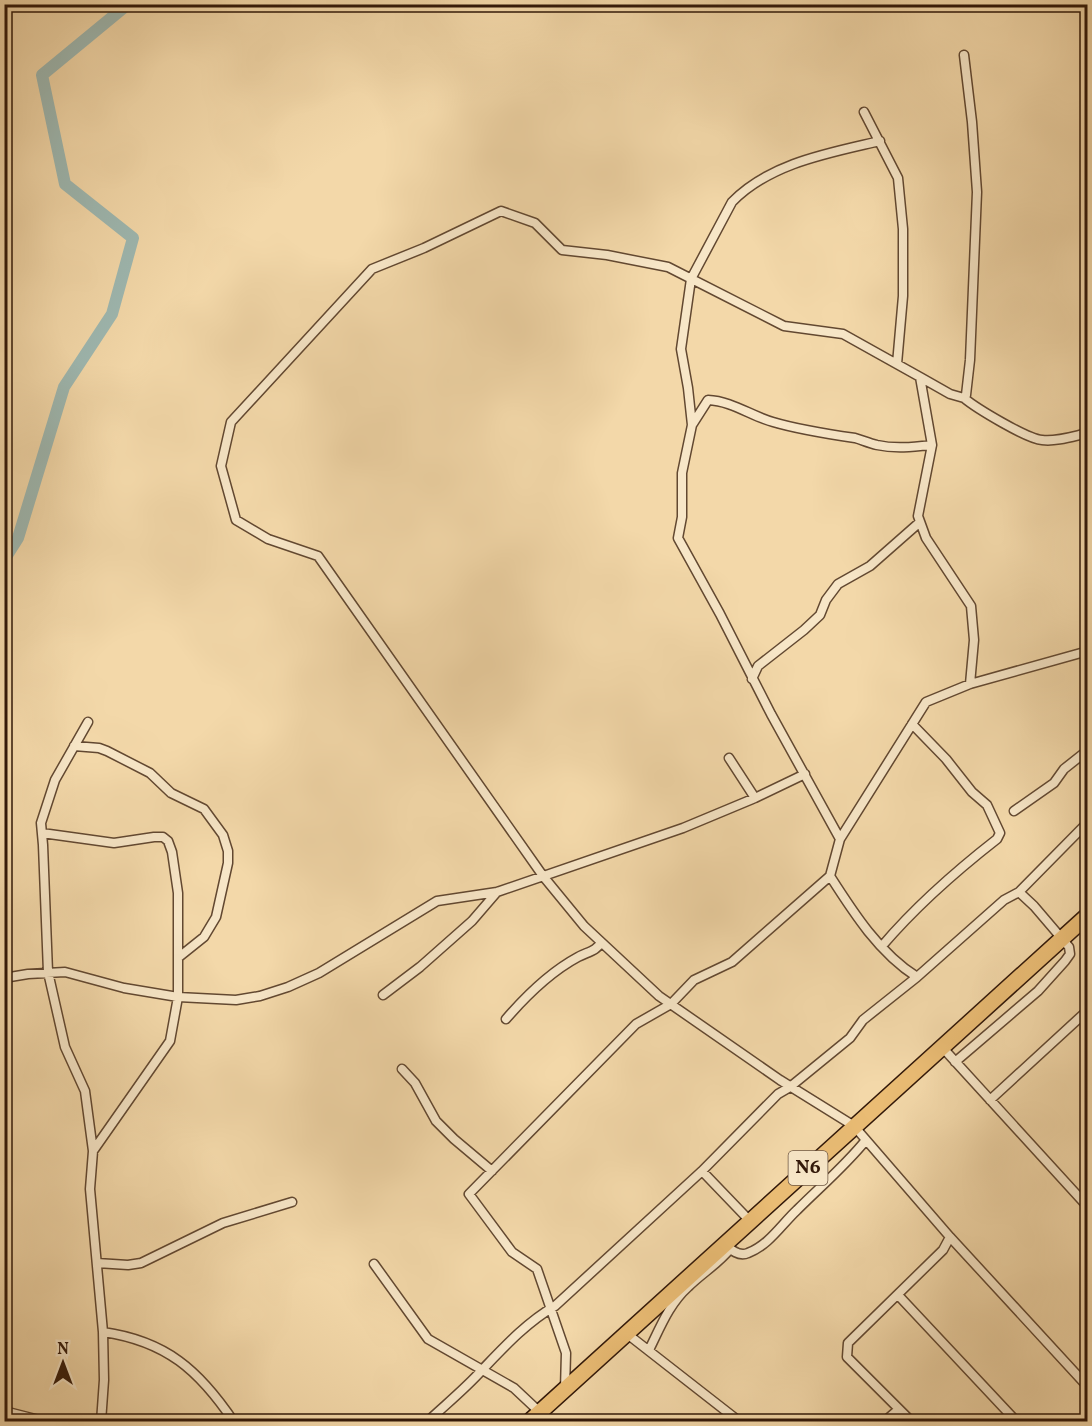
<svg xmlns="http://www.w3.org/2000/svg" width="1092" height="1426" font-family="Vollkorn,serif">
<rect width="100%" height="100%" fill="#f3d8a9"/>
<filter id="stains"><feTurbulence type="fractalNoise" baseFrequency=".00333" numOctaves="4"/><feColorMatrix values="0 0 0 0 .2 0 0 0 0 .09 0 0 0 0 .02 0 0 0 .5 -.17"/></filter>
<radialGradient id="worn" r=".72"><stop offset=".6" stop-color="#630" stop-opacity="0"/><stop offset="1" stop-color="#630" stop-opacity=".3"/></radialGradient>
<g fill="none" stroke-linecap="round" stroke-linejoin="round">
<path stroke="#9eb8b1" stroke-width="12" d="M4,560L18,538L64,387L112,314L133,238L65,184L42,75L128,4"/>
<defs>
<path id="street" d="M864,112L898,178L903,229V296L897,364
M920,377L950,394L964,398L966,395L970,360L977,192L972,122L964,55
M964,398C976,408 1027,439 1042,440C1056,442 1074,436 1088,433
M692,425L708,400C732,401 751,416 773,422C800,430 827,434 855,438C862,440 869,443 877,445C895,449 913,447 932,445
M752,679L758,666L804,630L820,615L826,600L838,584L870,566L920,522
M970,684L974,640L971,606L926,538L918,516L932,445L920,377L843,334L784,326L668,267L607,255L562,250L535,223L501,211L424,248L372,269L231,422L221,466L236,520L268,539L318,556L543,876L584,926L659,996L780,1080L854,1126L950,1237L1088,1387
M88,722L55,780L41,823L43,845L48,972L65,1047L85,1091L93,1151
M74,746L99,748L107,751L150,773L171,793L204,809L223,835L228,851V863L216,917L204,937L179,957
M729,758L755,798
M1014,811L1054,783L1064,769L1088,750
M42,833L114,843L154,837H163L168,841L172,852L178,893V997L170,1041L93,1151L90,1189L103,1332L104,1380L101,1422
M840,839L771,714L720,614L678,538L682,517V473L692,425L688,388L681,349L691,279L732,202C770,163 829,153 880,141
M1019,892L1088,822
M882,946C916,906 956,871 997,839L1000,833L987,805L972,792L946,759L912,724
M4,978L28,974L65,972L124,988L178,997L236,1000L260,996L288,987L319,973L437,901L497,892L683,828L755,798L805,774
M383,995L420,967L472,921L497,892
M506,1019C525,997 552,971 578,957C587,952 597,951 601,942
M942,1047L1088,1207
M955,1062L1038,991L1065,961L1070,954L1069,947L1034,906L1019,892L1004,900L917,977C879,953 853,912 830,876L840,839L926,702L970,684L1088,651
M402,1069L415,1083L436,1121L454,1139L492,1171
M990,1100L1088,1010
M702,1171L750,1221
M725,1244C731,1250 739,1257 748,1253C769,1245 781,1225 797,1210C820,1187 845,1166 866,1140
M97,1263L128,1265L141,1263L223,1223L292,1202
M374,1264L428,1339L514,1388L547,1419V1422
M898,1295L1017,1422
M103,1332C166,1341 199,1370 234,1422
M626,1333L740,1422
M649,1350C660,1328 669,1304 688,1287C702,1273 718,1264 730,1249
M565,1389L566,1353L537,1269L512,1252L469,1194L636,1024L671,1004L694,980L732,962L830,876
M4,1411L47,1422
M427,1422C445,1405 465,1389 482,1370C504,1347 527,1322 555,1306L702,1171L778,1094L790,1087L850,1038L863,1020L917,977
M884,1422L899,1409
M912,1422L847,1357L848,1343L943,1250L950,1237"/>
<path id="highway" d="M529,1422L1088,915"/>
</defs>
<use href="#street" stroke="#624831" stroke-width="11"/>
<use href="#highway" stroke="#321809" stroke-width="18"/>
<use href="#street" stroke="#f7e6c7" stroke-width="8"/>
<use href="#highway" stroke="#eabc74" stroke-width="15"/>
</g>
<g text-anchor="middle" dominant-baseline="central" stroke-width="5" stroke-linejoin="round" paint-order="stroke">
<rect fill="#f7e6c7" stroke="#6d5642" stroke-width="1.5" x="788.5" y="1151" width="39" height="34" rx="4.5"/>
<g font-size="20" font-weight="bold" fill="#321809">
<text x="808" y="1168">N6</text>
</g>
</g>
<rect width="1092" height="1426" fill="none" stroke="#f3d8a9" stroke-width="24"/>
<rect x="6" y="6" width="1080" height="1414" fill="none" stroke="#321809" stroke-width="3"/>
<rect x="12" y="12" width="1068" height="1402" fill="none" stroke="#321809" stroke-width="1.5"/>
<g transform="translate(63 1363)" stroke="#f7e6c7" stroke-width="4.5" paint-order="stroke">
<path d="M0-4.5L10 22L0 15L-10 22Z" fill="#321809"/>
<text y="-9" font-size="16" font-weight="bold" text-anchor="middle" fill="#321809">N</text>
</g>
<rect width="100%" height="100%" filter="url(#stains)"/>
<rect width="100%" height="100%" fill="url(#worn)"/>
</svg>
